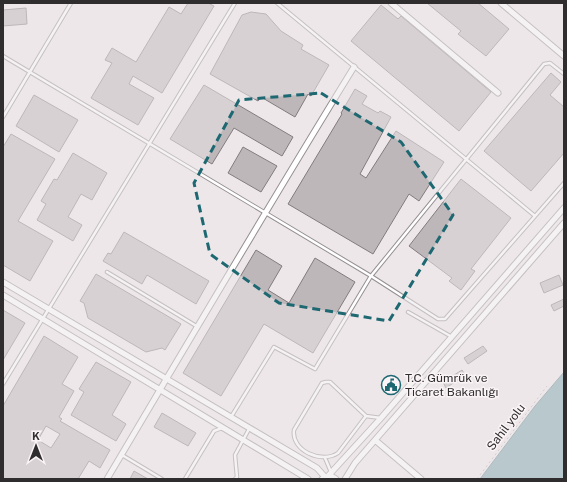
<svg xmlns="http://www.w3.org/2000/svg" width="567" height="482" font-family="'Public Sans',sans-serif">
<rect width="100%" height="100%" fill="#ede7ea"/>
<path fill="#7aa2a8" stroke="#647f83" d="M564,372V479H480L535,406Z"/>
<path fill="#bdb7ba" stroke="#827c7f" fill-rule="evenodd" d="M188,3H208L214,6L162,93L133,76L129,84L154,98L138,125L91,98L112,63L105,60L112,48L136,62L169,7L181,14Z
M427,3H478L509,29L486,56L458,34L461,31Z
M381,5L398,19L401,16L491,92L459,131L351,41Z
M26,8L27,24L3,26V10Z
M251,12L266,14L281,31L303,45L301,49L329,65L311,96L308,94L295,117L261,97L258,101L210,74L242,15Z
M551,73L561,82L550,95L564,107V153L531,191L484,151Z
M204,85L293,137L282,156L234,128L212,164L170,139Z
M355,89L367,96L362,104L378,113L380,111L391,117L360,174L366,178L396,131L444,162L419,201L409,194L373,254L288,204L342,114L341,113Z
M34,95L78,120L59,152L16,126Z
M11,134L55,159L18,221L53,241L30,281L3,265V147Z
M243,147L277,166L261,192L228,173Z
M73,153L107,173L92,200L81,194L68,217L82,225L73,241L37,220L46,204L41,201L54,179L57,180Z
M461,179L511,218L471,269L475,271L461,290L449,281L452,278L409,246Z
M124,232L209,281L196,304L147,275L142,284L103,261L108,253L111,254Z
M256,250L282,266L268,290L289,303L315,258L355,282L313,353L264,324L221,396L183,373Z
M96,274L181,324L165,350L162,348L146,352L88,318L84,303L80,301Z
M559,275L563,285L544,293L540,283Z
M564,299V306L554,311L551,305Z
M3,310L25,323L3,360Z
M44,336L78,357L62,384L74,391L59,417L62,419L60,421L110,450L100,468L89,461L78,479H3V406ZM46,426L60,434L51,448L38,440Z
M483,346L487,351L468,364L464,358Z
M96,362L131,382L112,415L126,424L116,441L71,415L84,392L79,389Z
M462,370L465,375L446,388L443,382Z
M162,413L196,433L188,446L154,427Z
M134,471L148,479H130Z"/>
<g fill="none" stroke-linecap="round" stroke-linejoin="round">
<defs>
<path id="service" d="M277,3L535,216
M3,56L371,276L438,319H445L564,183
M3,117L71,3
M107,272L198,327
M408,312L452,337
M326,382H330L366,416L338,453C322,464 291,451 294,430L322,383Z
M3,384L235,3
M366,416L381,418
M231,417L274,347L315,369L371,276L544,64L550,63L564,74
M122,455L162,479
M325,458L331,472
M185,479L214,431L222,428
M235,479L237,477L235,455L249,429"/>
<path id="minor" d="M391,3L498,93
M501,3L564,56
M3,282L317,468L325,477
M3,295L308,479
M375,440L421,479
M328,476L381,418L564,208
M107,479C189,341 270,203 354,67
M322,479L331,476L336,479
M345,479L355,463L564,223"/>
</defs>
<use href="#service" stroke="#969093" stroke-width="4.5"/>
<use href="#minor" stroke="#969093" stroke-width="7"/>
<path stroke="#b3aeb0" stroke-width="1" stroke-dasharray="2 3" stroke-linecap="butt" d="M477,479L547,386"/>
<use href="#service" stroke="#fff" stroke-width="2.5"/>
<use href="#minor" stroke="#fff" stroke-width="5"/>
</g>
<path d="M0 0H567V482H0ZM321,93L401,142L453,215L389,321L279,303L210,254L194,183L239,100Z" fill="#ede7ea" fill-opacity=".55" fill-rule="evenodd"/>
<path fill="none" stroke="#1d6871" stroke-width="3" stroke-dasharray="8 5" stroke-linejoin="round" d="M321,93L401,142L453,215L389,321L279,303L210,254L194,183L239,100Z"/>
<defs>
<symbol id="civic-ring" viewBox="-11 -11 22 22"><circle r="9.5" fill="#fbf4f7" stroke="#1d6871" stroke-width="1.5"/><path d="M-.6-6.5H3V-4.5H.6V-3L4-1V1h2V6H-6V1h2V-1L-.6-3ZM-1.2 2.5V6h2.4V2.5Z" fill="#1d6871"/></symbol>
</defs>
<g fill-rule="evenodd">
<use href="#civic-ring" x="380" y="374" width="22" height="22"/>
</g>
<g text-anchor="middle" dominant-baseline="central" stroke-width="3" stroke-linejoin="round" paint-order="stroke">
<g font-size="12" fill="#2f2d2e" stroke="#fbf4f7" text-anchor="start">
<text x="405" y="378">T.C. Gümrük ve<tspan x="405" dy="14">Ticaret Bakanlığı</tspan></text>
</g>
<g font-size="12" fill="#2f2d2e" stroke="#fbf4f7">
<text transform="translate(506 427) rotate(-53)">Sahil yolu</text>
</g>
</g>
<rect width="567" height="482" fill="none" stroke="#2f2d2e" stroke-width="8"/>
<g transform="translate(36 446)" stroke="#fbf4f7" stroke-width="3" paint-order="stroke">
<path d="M0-3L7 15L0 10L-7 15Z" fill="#2f2d2e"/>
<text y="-6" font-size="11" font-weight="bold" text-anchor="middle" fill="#2f2d2e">K</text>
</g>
</svg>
